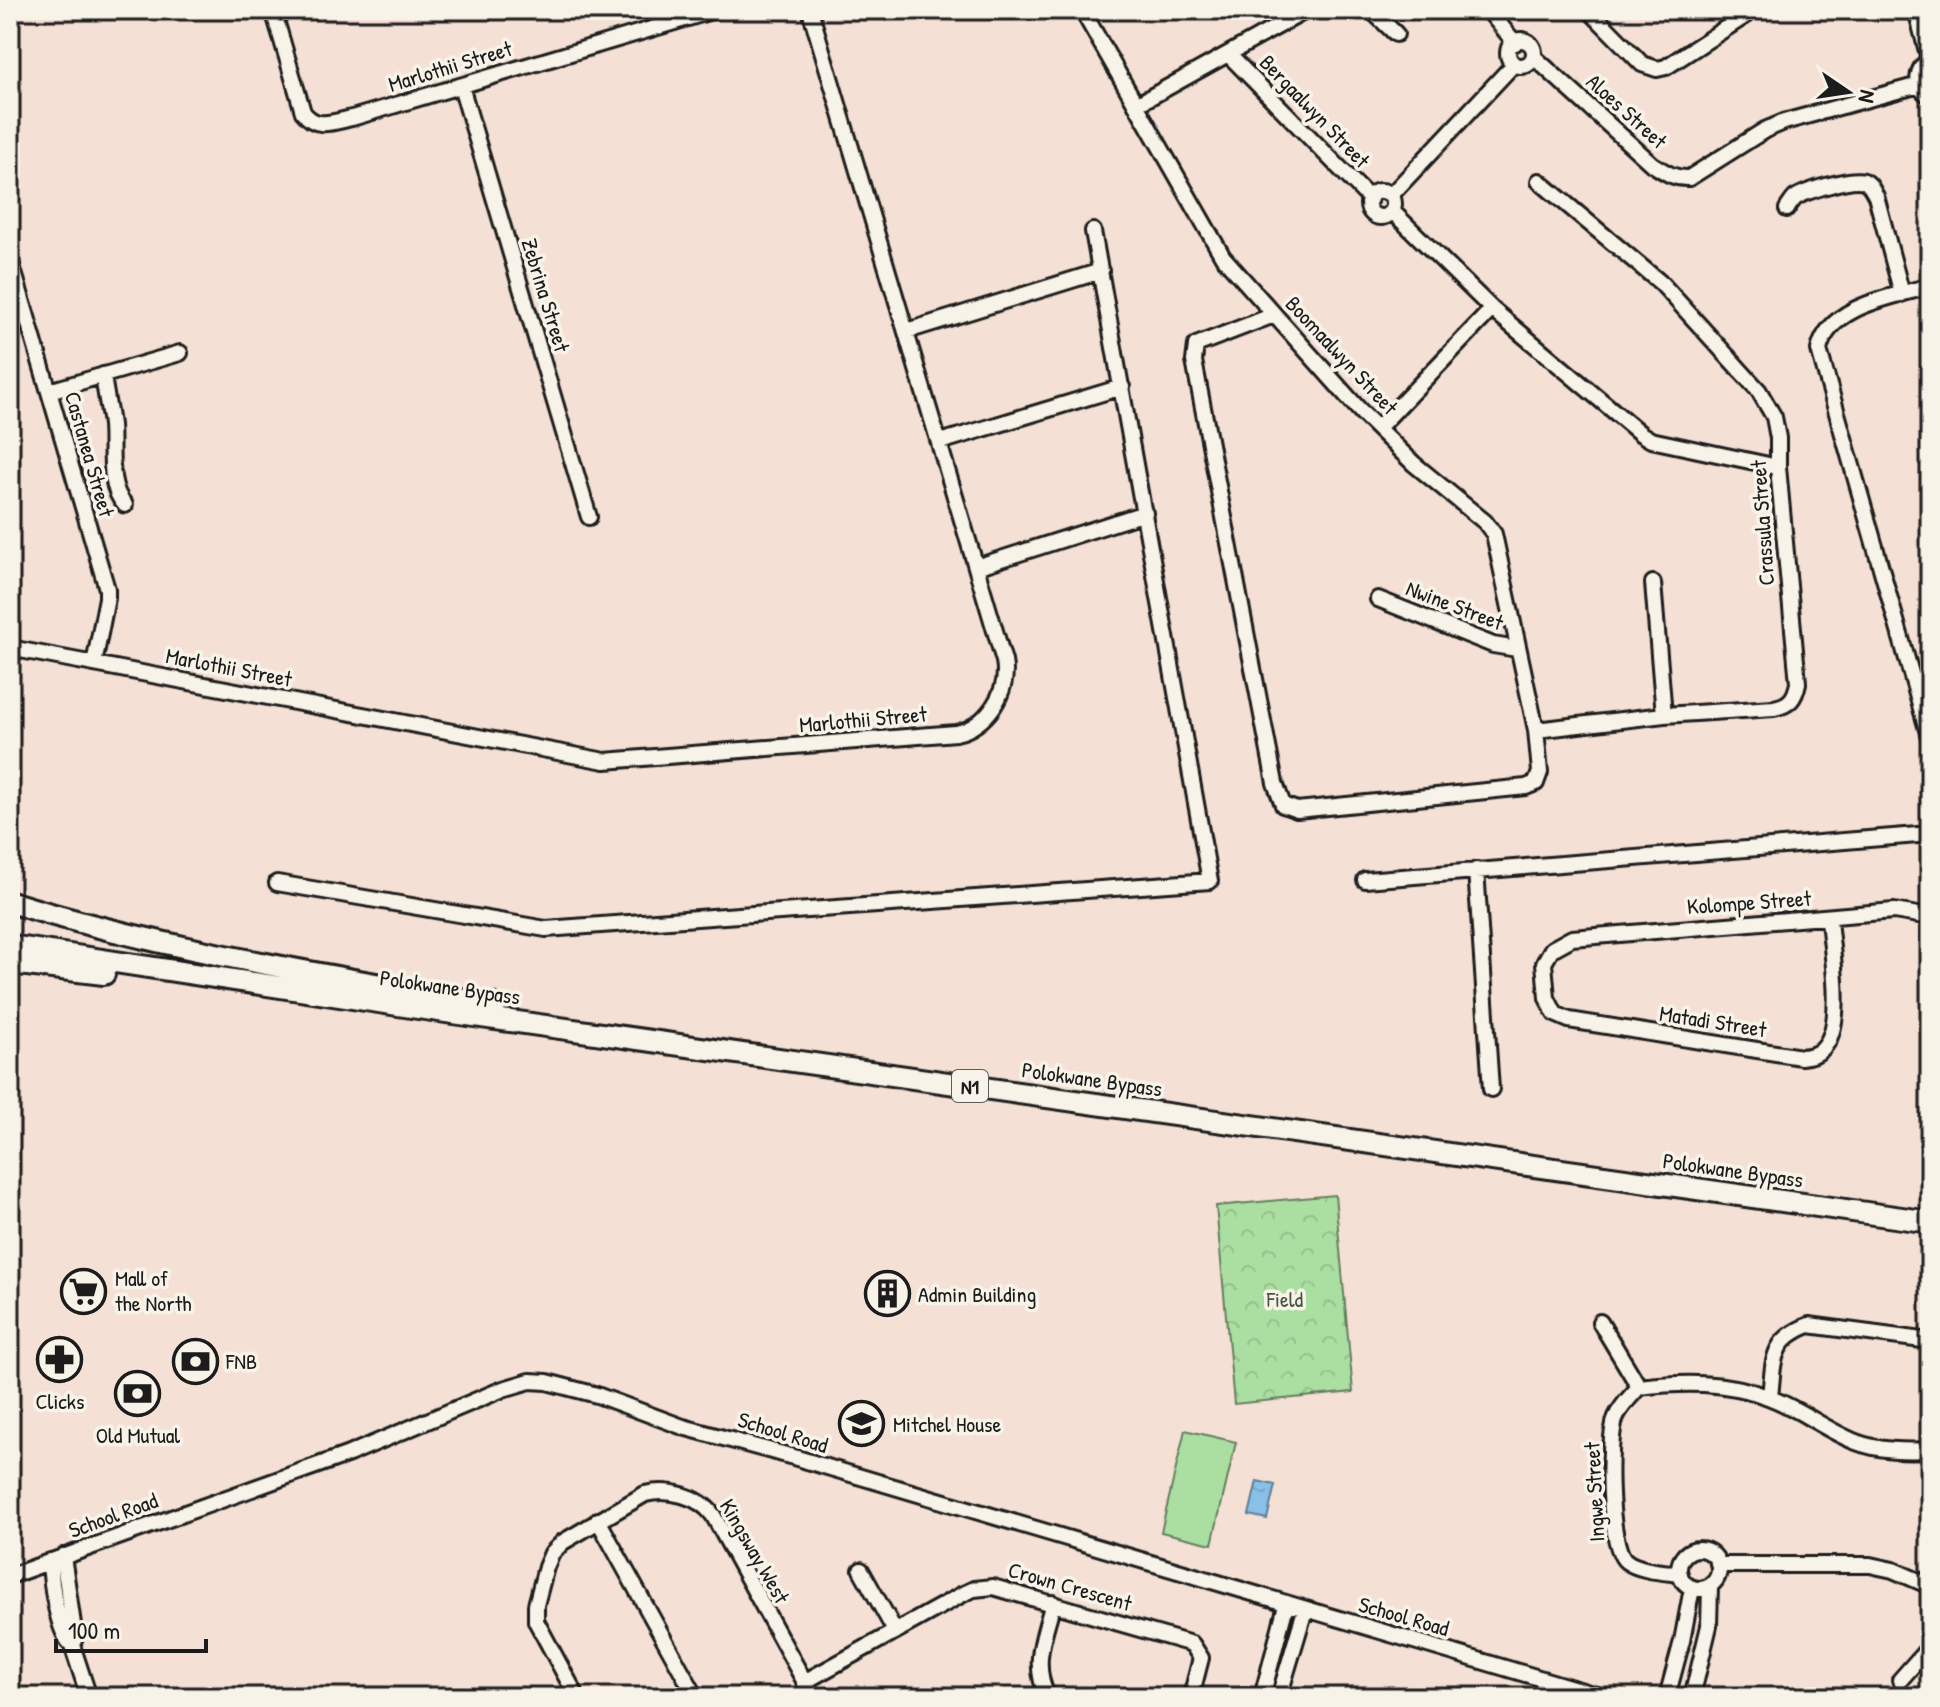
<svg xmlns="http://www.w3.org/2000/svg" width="1940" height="1707" font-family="'Patrick Hand',sans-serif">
<defs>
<pattern id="forest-crowns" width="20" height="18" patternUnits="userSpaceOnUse" patternTransform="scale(2)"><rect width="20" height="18" fill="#abdfa1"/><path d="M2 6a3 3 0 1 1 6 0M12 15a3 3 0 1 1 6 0" fill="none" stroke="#93bf8a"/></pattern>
<pattern id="water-ripples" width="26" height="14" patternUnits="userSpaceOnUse" patternTransform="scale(2)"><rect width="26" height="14" fill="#89c0e7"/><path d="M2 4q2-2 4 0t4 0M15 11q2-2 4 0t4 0" fill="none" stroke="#76a4c6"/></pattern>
</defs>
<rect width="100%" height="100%" fill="#f5e0d5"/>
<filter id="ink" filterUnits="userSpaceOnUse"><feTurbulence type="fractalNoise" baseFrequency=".0125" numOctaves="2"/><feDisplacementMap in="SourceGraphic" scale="16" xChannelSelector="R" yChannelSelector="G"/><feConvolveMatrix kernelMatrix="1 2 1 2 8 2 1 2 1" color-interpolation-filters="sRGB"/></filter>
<g filter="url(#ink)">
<path fill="#abdfa1" stroke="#647e5e" stroke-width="2" d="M1185,1430L1236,1442L1212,1544L1161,1532Z"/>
<path fill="url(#forest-crowns)" stroke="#647e5e" stroke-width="2" d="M1335,1195L1353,1392L1234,1404L1216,1206Z"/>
<path fill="url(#water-ripples)" stroke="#5d7e96" stroke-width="2" d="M1257,1481L1275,1485L1267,1519L1249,1515Z"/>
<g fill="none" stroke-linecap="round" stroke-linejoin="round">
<defs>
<path id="minor" d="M273,10L303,112C316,130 333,122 352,118L715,10
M1082,10L1223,257L1363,414L1414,464L1485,522L1494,534L1536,730L1540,772L1536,783L1526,787L1297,810L1283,805L1275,783L1194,361L1196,345L1274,315
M1371,10L1396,34
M1488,10L1515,43
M1589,10L1642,64L1657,69L1666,67L1754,10
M1916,10L1929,59
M1508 53a13 13 0 1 1 26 0a13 13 0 1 1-26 0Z
M1229,55L1370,199
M1534,57L1652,164C1665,172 1674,179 1689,178L1765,130L1784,122L1919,85
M1930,59C1916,69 1913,86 1930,96
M461,86L589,517
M1136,105L1307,10
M1368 204a13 13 0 1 1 26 0a13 13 0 1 1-26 0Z
M1391,195L1514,64
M1787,209C1788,207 1793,200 1795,198C1805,191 1852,177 1864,181C1871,184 1872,190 1876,196L1902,294
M1392,211L1492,309L1641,434L1651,440L1778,467
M10,259L107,589V598L94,664
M1930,286C1893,297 1829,305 1819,350L1930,740
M907,331L1101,271
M103,375C105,392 109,409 111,425C113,450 107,486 125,505
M49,391L180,353
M1378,428L1492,309
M940,442L1122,387
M976,567L1145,513
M1653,583L1664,715
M1378,599L1493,645L1517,649
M10,648L605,761L956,733C986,727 1010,692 1004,661L810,10
M1536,730L1664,715L1774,708C1790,705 1795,698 1798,683L1778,467V438L1774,417L1759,391L1662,284L1539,181
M1476,870L1491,1089
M1365,880L1930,834
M277,883L546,929L1210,881L1093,231
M1829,919C1831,949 1846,1025 1823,1048C1817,1055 1810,1056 1801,1057L1569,1020L1555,1014L1547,998L1544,963L1552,949L1572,938L1894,911L1930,917
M1600,1322L1639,1387
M1770,1397C1774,1361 1770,1340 1809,1325L1930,1341
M598,1520L696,1697
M1679 1569a20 20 0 1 1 40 0a20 20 0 1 1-40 0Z
M63,1556L75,1638L72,1645
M50,1561C51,1582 57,1632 72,1645L89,1697
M1719,1565H1870L1893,1570L1930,1586
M861,1570L895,1631
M1680,1574C1664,1572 1639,1571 1626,1561C1608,1547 1607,1438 1616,1417C1621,1406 1631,1396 1639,1387C1683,1382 1725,1381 1768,1397C1799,1408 1825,1430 1856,1442C1879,1451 1906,1451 1930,1450
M10,1576L349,1454L503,1389L530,1381L547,1382L597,1395L683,1427L790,1456L1603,1697
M1900,1680L1930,1646
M804,1682L963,1594L974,1589L993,1587L1192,1644L1201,1658L1191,1697
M577,1697L536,1621V1605L546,1567L552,1553L563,1542L645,1494C668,1488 699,1496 713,1515L813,1697
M1048,1697C1031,1665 1044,1636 1053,1603
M1262,1697L1286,1605
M1279,1697L1305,1610
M1667,1697L1682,1641L1692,1588
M1692,1697L1709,1626L1710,1586"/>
<path id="highway" d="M10,902C168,951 332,976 495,1005
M10,946L418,1008L1930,1222
M10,963L104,974"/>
</defs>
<use href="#minor" stroke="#1c1c1c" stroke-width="20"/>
<use href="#highway" stroke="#1c1c1c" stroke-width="26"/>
<use href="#minor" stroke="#f7f3e8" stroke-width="14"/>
<use href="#highway" stroke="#f7f3e8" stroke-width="20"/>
</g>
</g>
<defs>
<symbol id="supermarket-ring" viewBox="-11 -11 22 22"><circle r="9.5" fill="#f7f3e8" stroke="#1c1c1c" stroke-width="1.5"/><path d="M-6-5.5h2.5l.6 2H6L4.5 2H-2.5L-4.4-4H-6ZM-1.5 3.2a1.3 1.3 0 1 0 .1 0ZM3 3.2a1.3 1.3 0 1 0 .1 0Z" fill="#1c1c1c"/></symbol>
<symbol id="building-ring" viewBox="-11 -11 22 22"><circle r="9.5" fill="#f7f3e8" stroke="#1c1c1c" stroke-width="1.5"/><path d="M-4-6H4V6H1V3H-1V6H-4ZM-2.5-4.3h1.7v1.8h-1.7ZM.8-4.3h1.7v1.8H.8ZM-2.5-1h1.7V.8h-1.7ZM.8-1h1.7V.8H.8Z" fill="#1c1c1c"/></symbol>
<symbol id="pharmacy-ring" viewBox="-11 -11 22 22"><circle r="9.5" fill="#f7f3e8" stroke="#1c1c1c" stroke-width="1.5"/><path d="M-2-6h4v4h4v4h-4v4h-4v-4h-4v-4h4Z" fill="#1c1c1c"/></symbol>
<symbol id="bank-ring" viewBox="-11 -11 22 22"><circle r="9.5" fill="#f7f3e8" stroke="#1c1c1c" stroke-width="1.5"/><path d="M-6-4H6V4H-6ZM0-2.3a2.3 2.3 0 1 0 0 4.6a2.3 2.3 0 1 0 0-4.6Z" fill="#1c1c1c"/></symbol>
<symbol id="school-ring" viewBox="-11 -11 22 22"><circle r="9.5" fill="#f7f3e8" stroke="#1c1c1c" stroke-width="1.5"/><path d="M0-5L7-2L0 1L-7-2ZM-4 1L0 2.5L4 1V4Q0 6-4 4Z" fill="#1c1c1c"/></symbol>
</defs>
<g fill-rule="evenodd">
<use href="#supermarket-ring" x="58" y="1266" width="51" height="51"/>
<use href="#building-ring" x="862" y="1268" width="51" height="51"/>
<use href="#pharmacy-ring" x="34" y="1334" width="51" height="51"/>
<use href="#bank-ring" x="170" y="1336" width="51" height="51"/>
<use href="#bank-ring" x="112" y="1368" width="51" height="51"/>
<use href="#school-ring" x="836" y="1398" width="51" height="51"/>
</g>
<g text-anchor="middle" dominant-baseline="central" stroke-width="7" stroke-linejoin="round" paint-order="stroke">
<rect fill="#f7f3e8" stroke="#5e5c59" stroke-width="2" x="952" y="1070" width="36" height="32" rx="6"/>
<g font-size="20" font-weight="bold" fill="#1c1c1c">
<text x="970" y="1086">N1</text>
</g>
<g font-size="22" fill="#1c1c1c" stroke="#f7f3e8">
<text transform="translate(450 66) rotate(-17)">Marlothii Street</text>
<text transform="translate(1315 111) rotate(46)">Bergaalwyn Street</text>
<text transform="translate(1627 111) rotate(42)">Aloes Street</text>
<text transform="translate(546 295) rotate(73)">Zebrina Street</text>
<text transform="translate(1342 355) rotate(47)">Boomaalwyn Street</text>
<text transform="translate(90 454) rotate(74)">Castanea Street</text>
<text transform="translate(1762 523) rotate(-94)">Crassula Street</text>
<text transform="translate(1455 605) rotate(21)">Nwine Street</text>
<text transform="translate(229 667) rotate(11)">Marlothii Street</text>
<text transform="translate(863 719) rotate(-5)">Marlothii Street</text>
<text transform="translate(1749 902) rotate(-4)">Kolompe Street</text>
<text transform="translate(450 987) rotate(8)">Polokwane Bypass</text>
<text transform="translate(1713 1021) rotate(9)">Matadi Street</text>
<text transform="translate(1092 1079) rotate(8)">Polokwane Bypass</text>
<text transform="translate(1733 1170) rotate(8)">Polokwane Bypass</text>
<text transform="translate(783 1432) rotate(17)">School Road</text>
<text transform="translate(1594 1492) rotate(-93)">Ingwe Street</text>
<text transform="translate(113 1515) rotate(-20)">School Road</text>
<text transform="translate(755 1551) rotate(60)">Kingsway West</text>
<text transform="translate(1070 1586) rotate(16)">Crown Crescent</text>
<text transform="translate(1404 1616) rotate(16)">School Road</text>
</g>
<g font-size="22" fill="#1c1c1c" stroke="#f7f3e8" text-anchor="start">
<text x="115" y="1278">Mall of<tspan x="115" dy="25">the North</tspan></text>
<text x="918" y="1294">Admin Building</text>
<text x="226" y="1361">FNB</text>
<text x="60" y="1401" text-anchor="middle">Clicks</text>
<text x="893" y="1424">Mitchel House</text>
<text x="138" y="1435" text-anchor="middle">Old Mutual</text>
</g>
<g font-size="22" fill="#475644" stroke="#f7f3e8">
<text x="1285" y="1299">Field</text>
</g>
</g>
<rect width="1940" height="1707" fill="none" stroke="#f7f3e8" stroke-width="40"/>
<rect x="20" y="20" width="1900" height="1667" fill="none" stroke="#1c1c1c" stroke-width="3" filter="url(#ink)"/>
<g transform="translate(1848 92) rotate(103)" stroke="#f7f3e8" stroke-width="6" paint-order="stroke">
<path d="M0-6L14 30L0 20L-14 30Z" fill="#1c1c1c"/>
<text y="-12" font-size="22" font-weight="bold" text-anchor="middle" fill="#1c1c1c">N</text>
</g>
<path d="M56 1639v12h150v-12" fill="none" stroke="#1c1c1c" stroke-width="4"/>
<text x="68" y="1639" font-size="24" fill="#1c1c1c" stroke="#f7f3e8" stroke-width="6" paint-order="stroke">100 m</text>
</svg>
